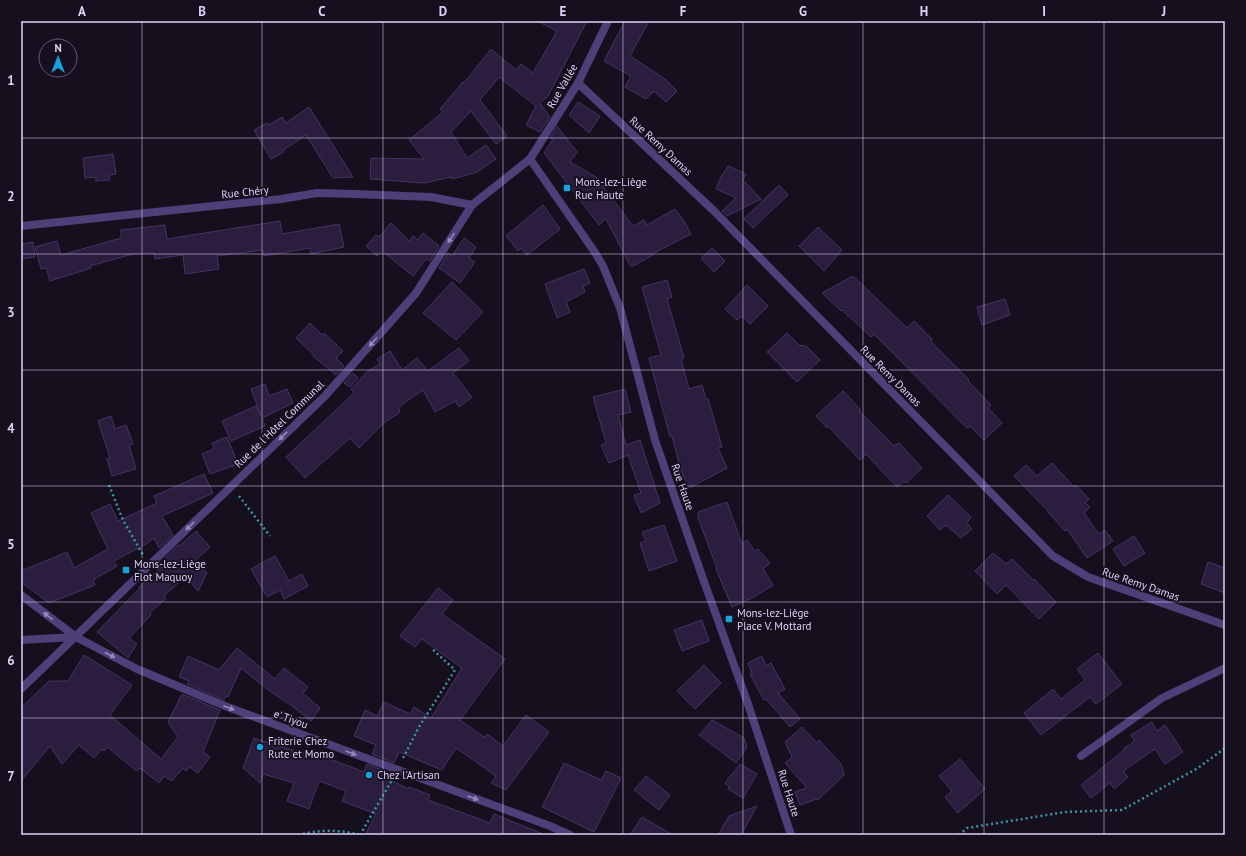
<svg xmlns="http://www.w3.org/2000/svg" width="1246" height="856" font-family="'PT Sans',sans-serif">
<rect width="100%" height="100%" fill="#150f1e"/>
<path fill="#2a1d3d" stroke="#473267" d="M537,21H587L548,96L540,103L550,117L540,132L526,125L536,106L499,77L480,100L507,136L496,144L471,111L451,132L467,158L486,145L496,159L477,172L452,179L451,177L424,183L370,179L371,158L424,159L409,140L443,112L440,109L463,82L464,83L491,49L516,70L521,64L533,73L557,31Z
M625,21H649L630,56L665,79L677,91L666,102L654,91L646,99L625,87L631,76L604,61Z
M578,102L600,116L589,133L569,115Z
M309,107L353,177L333,178L306,135L283,150L284,152L271,159L254,130L267,123L269,125L282,117L286,123Z
M557,126L577,152L570,162L596,177L633,226L644,220L647,225L675,209L684,221L691,234L652,254L653,255L631,267L606,219L599,225L544,153L553,139L550,138Z
M113,154L116,174L109,175L110,180L96,181V177L85,178L83,158Z
M728,166L746,174L743,180L761,199L727,216L722,211L736,198L716,189L721,177Z
M779,185L788,195L753,228L744,219Z
M543,205L560,229L527,255L521,248L518,251L506,236Z
M280,221L282,234L339,224L344,247L311,254L310,248L264,256L263,250L217,256L219,269L185,274L183,255L155,259L154,253L133,254L90,266L91,268L50,281L46,268L41,269L35,247L57,241L61,255L121,238V230L165,225L167,239Z
M391,223L409,241L413,236L418,240L423,233L439,246L430,261L426,259L413,276L382,251L377,256L366,246L376,235L379,237Z
M818,227L842,250L824,271L799,246Z
M464,238L476,247L469,258L475,262L460,283L439,268L448,253L452,256Z
M33,242L35,257L21,259V244Z
M712,248L725,261L714,272L701,258Z
M584,269L590,283L583,286L585,292L566,302L570,312L557,318L545,284Z
M853,276L907,328L914,321L932,339L931,341L934,345L969,380L968,381L991,405L988,408L1002,423L984,440L970,426L967,428L874,334L871,337L842,310L841,311L822,293Z
M667,280L672,297L667,299L684,358L681,359L689,389L702,385L706,399H708L722,447L718,448L727,468L689,488L682,474L672,436H670L666,422L649,358L661,355L642,287Z
M452,282L483,312L456,340L423,313Z
M747,285L768,306L750,324L742,316L737,320L725,309Z
M1005,299L1010,315L982,325L977,307Z
M310,323L322,335L324,333L343,351L336,358L344,366L336,375L313,356L314,355L296,338Z
M787,333L799,345L806,346L820,360L797,382L767,352Z
M459,348L469,361L453,373L472,397L459,407L455,401L435,412L423,390L400,406L399,413L385,422L359,448L350,438L305,478L286,457L354,393L351,389L368,371L380,364L377,359L390,351L402,370L417,358L428,371Z
M353,373L358,378L350,387L344,383Z
M265,384L269,396L287,389L293,403L262,418L265,426L231,441L222,421L256,406L261,416L251,389Z
M625,389L631,412L618,415L626,445L640,440L660,503L641,513L634,495L641,493L628,455L609,463L601,445L606,443L593,397Z
M843,391L861,410L859,411L894,446L899,443L922,468L906,483L904,481L897,487L866,454L860,460L828,426L827,428L816,416Z
M111,416L115,429L126,425L133,444L129,445L136,469L112,476L107,459L110,458L98,421Z
M227,437L238,464L210,474L202,454L214,449L212,443Z
M1052,463L1074,487L1076,485L1089,499L1085,503L1090,507L1084,513L1099,534L1105,530L1113,541L1087,558L1067,529L1065,531L1048,512V511L1014,476L1026,465L1037,476Z
M204,474L213,493L162,516L173,535L159,548L154,538L146,544L114,561L117,566L93,580L95,585L49,603L21,582V571L67,552L74,568L108,549L91,513L110,504L118,521L157,503L154,496Z
M948,495L971,517L967,523L972,529L961,538L946,525L940,530L927,516Z
M727,502L742,544L747,540L755,551L758,549L770,563L763,569L773,585L754,597L732,607L716,569L717,568L698,518V512Z
M664,525L677,561L649,571L640,543L646,541L642,532Z
M196,531L210,547L196,560L207,573L198,591L184,576L175,586L164,596L166,598L150,613L151,615L129,638L137,644L128,658L127,657L97,632L140,588L139,587L166,563L164,559L178,545L179,546Z
M1134,536L1145,553L1124,566L1113,549Z
M993,553L1006,564L1012,559L1033,580L1034,579L1056,602L1039,619L1006,585L997,594L975,571Z
M275,556L289,581L302,574L308,586L284,599L280,590L267,597L251,569Z
M1208,562L1225,568V593L1201,584Z
M438,588L453,600L442,614L505,659L460,720L484,737L487,734L503,746L526,715L549,732L506,790L491,783L496,776L456,748L442,770L399,752L394,763L372,754L376,745L354,736L365,710L377,716L384,702L410,714L414,707L431,718L462,668L422,639L415,647L400,636Z
M702,620L709,641L682,651L674,630Z
M237,648L275,679L284,668L308,687L303,693L320,708L311,721L292,706L267,689L241,668L228,697L226,696L224,700L187,684L189,681L179,677L188,656L219,670Z
M1098,653L1122,684L1096,704L1090,697L1041,735L1024,713L1053,689L1061,699L1085,680L1077,669Z
M84,655L132,685L110,715L161,759L178,737L168,722L182,694L220,710L203,752L210,757L198,773L190,767L186,771L183,768L172,781L164,776L159,783L140,768L137,771L107,747L104,751L102,749L94,758L79,745L62,764L50,746L21,781V708L49,681H68Z
M762,656L766,666L771,663L785,689L778,693L800,719L790,727L766,699L764,700L750,674L752,673L748,663Z
M704,665L721,683L695,709L677,691Z
M712,720L744,738L747,747L736,763L699,735Z
M1152,722L1157,731L1165,725L1183,752L1165,764L1155,749L1123,771L1128,777L1114,789L1110,783L1091,798L1081,785L1124,750L1123,749L1135,741L1131,735Z
M802,727L817,743L819,740L841,764L844,774H845L818,800L817,799L800,805L795,792L807,788L785,763L792,757L785,742Z
M254,738L288,749L326,759L327,758L364,772L367,764L390,773L387,778L408,789L409,787L430,795L428,800L490,823L494,814L543,834V835H365L376,814L342,801L346,791L319,781L309,809L287,801L294,783L263,774L260,783L243,768Z
M960,759L985,789L958,813L945,797L952,791L939,776Z
M564,763L601,780L606,771L621,778L594,832L542,807Z
M740,764L757,774L743,798L728,789L729,786L725,783Z
M646,776L670,795L659,810L634,790Z
M757,806L741,835H718L729,816Z
M642,817L673,835H630Z"/>
<g fill="none" stroke-linecap="round" stroke-linejoin="round">
<path stroke="#3b95a4" stroke-width="2.5" stroke-dasharray="2 3" stroke-linecap="butt" d="M109,485L123,520L143,555
M239,496L270,536
M403,758L419,727L455,670L431,648
M298,835C318,830 339,829 359,835
M360,835L392,780
M959,835L967,828L1065,812L1122,810L1198,768L1225,748"/>
<path stroke="#4d3f78" stroke-width="8" d="M578,83L714,211L1053,556L1088,577L1225,625
M530,159L594,251L603,266L620,308L655,440L702,576L747,701L791,835
M21,226L281,199L317,193L355,194L431,197L472,205
M21,595L76,637
M1081,756L1162,698L1225,668"/>
<path stroke="#4d3f78" stroke-width="8" d="M76,637L137,669L225,706L550,826L570,835
M21,640L76,637
M21,689L325,396L416,293L472,205L530,159L578,83L608,21"/>
</g>
<defs><path id="oneway-solid" d="M-6-.8H1V-3.2L6.5 0L1 3.2V.8H-6Z"/></defs>
<g fill="#9688b9">
<use href="#oneway-solid" transform="translate(451 238) rotate(123)"/>
<use href="#oneway-solid" transform="translate(373 342) rotate(131)"/>
<use href="#oneway-solid" transform="translate(283 436) rotate(136)"/>
<use href="#oneway-solid" transform="translate(190 526) rotate(136)"/>
<use href="#oneway-solid" transform="translate(48 616) rotate(-143)"/>
<use href="#oneway-solid" transform="translate(110 655) rotate(27)"/>
<use href="#oneway-solid" transform="translate(229 708) rotate(21)"/>
<use href="#oneway-solid" transform="translate(351 753) rotate(20)"/>
<use href="#oneway-solid" transform="translate(473 798) rotate(20)"/>
</g>
<path fill="none" stroke="#ded2fa" stroke-width="1" stroke-opacity="0.55" d="M142,21V835M262,21V835M383,21V835M503,21V835M623,21V835M743,21V835M863,21V835M984,21V835M1104,21V835M21,138H1225M21,254H1225M21,370H1225M21,486H1225M21,602H1225M21,718H1225"/>
<g fill="#1aa2dd" stroke="#150f1e" stroke-width="1.5">
<rect x="563" y="184" width="8" height="8" rx="2"/>
<rect x="122" y="566" width="8" height="8" rx="2"/>
<rect x="725" y="615" width="8" height="8" rx="2"/>
<circle cx="260" cy="747" r="4"/>
<circle cx="369" cy="775" r="4"/>
</g>
<g text-anchor="middle" dominant-baseline="central" stroke-width="3.5" stroke-linejoin="round" paint-order="stroke">
<g font-size="11" fill="#ded2fa" stroke="#150f1e">
<text transform="translate(562 86) rotate(-60)">Rue Vallée</text>
<text transform="translate(661 146) rotate(43)">Rue Remy Damas</text>
<text transform="translate(245 192) rotate(-6)">Rue Chéry</text>
<text transform="translate(891 376) rotate(45)">Rue Remy Damas</text>
<text transform="translate(279 424) rotate(-44)">Rue de l'Hôtel Communal</text>
<text transform="translate(683 487) rotate(71)">Rue Haute</text>
<text transform="translate(1141 584) rotate(19)">Rue Remy Damas</text>
<text transform="translate(291 719) rotate(20)">e' Tiyou</text>
<text transform="translate(789 793) rotate(72)">Rue Haute</text>
</g>
<g font-size="11" fill="#ded2fa" stroke="#150f1e" text-anchor="start">
<text x="575" y="182">Mons-lez-Liège<tspan x="575" dy="13">Rue Haute</tspan></text>
<text x="134" y="564">Mons-lez-Liège<tspan x="134" dy="13">Flot Maquoy</tspan></text>
<text x="737" y="613">Mons-lez-Liège<tspan x="737" dy="13">Place V. Mottard</tspan></text>
<text x="268" y="741">Friterie Chez<tspan x="268" dy="13">Rute et Momo</tspan></text>
<text x="377" y="775">Chez l'Artisan</text>
</g>
</g>
<rect width="1246" height="856" fill="none" stroke="#150f1e" stroke-width="44"/>
<g transform="translate(58 58)"><circle r="19" fill="#150f1e" stroke="#655d76"/>
<path d="M0-3L7 15L0 10L-7 15Z" fill="#1aa2dd"/>
<text y="-6" font-size="11" font-weight="bold" text-anchor="middle" fill="#ded2fa">N</text>
</g>
<rect x="22" y="22" width="1202" height="812" fill="none" stroke="#ded2fa" stroke-width="1.5"/>
<g font-size="13" text-anchor="middle" font-weight="bold" fill="#ded2fa">
<text x="82" y="16">A</text>
<text x="202" y="16">B</text>
<text x="322" y="16">C</text>
<text x="443" y="16">D</text>
<text x="563" y="16">E</text>
<text x="683" y="16">F</text>
<text x="803" y="16">G</text>
<text x="924" y="16">H</text>
<text x="1044" y="16">I</text>
<text x="1164" y="16">J</text>
<text x="11" y="85">1</text>
<text x="11" y="201">2</text>
<text x="11" y="317">3</text>
<text x="11" y="433">4</text>
<text x="11" y="549">5</text>
<text x="11" y="665">6</text>
<text x="11" y="781">7</text>
</g>
</svg>
